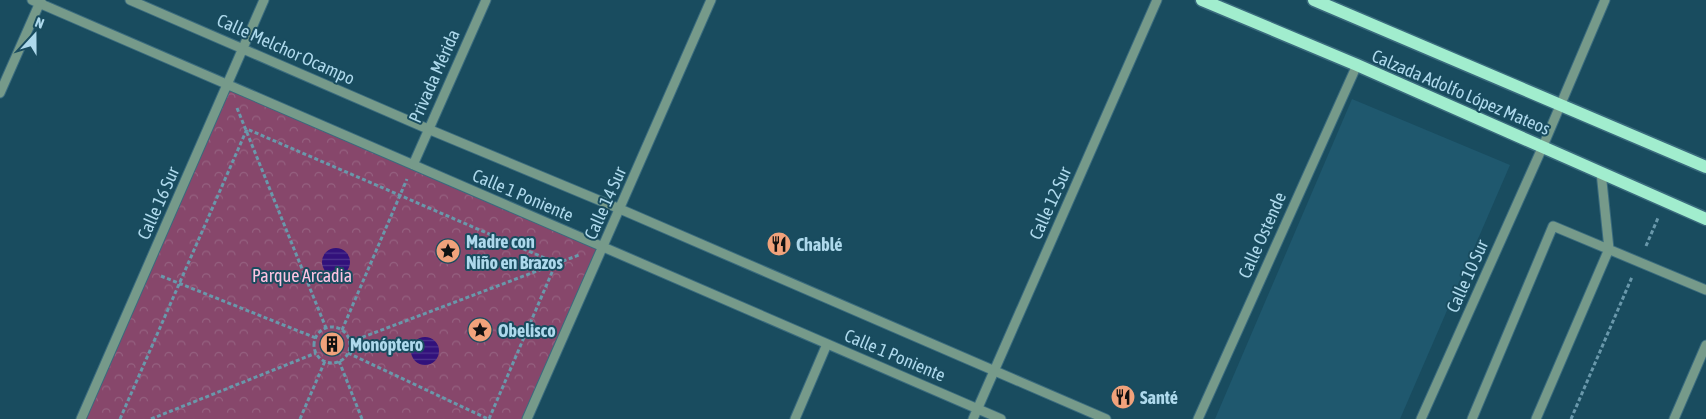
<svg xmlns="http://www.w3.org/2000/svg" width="1706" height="419" font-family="'Asap Condensed',sans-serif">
<defs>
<pattern id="forest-crowns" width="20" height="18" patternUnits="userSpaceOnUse" patternTransform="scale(1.25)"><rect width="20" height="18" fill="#87476b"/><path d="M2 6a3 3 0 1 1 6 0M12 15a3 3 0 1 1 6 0" fill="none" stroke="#956180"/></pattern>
<pattern id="water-rules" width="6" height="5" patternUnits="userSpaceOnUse" patternTransform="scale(1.25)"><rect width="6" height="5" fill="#32117b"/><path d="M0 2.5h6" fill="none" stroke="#4d338e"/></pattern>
</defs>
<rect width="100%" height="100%" fill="#194c5f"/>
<path fill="#1f586e" d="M1352,99L1510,165L1400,419H1215Z"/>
<path fill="url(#forest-crowns)" d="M227,84L603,247L527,419H81Z"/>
<path fill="url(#water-rules)" d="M322 262a14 14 0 1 1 28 0a14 14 0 1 1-28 0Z
M411 351a14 14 0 1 1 28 0a14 14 0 1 1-28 0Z"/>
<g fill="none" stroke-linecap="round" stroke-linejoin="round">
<defs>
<path id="minor" d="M32,0L1001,419
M130,0L428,129L620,209L1106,419
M0,93L41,0
M413,165L486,0
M81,419L264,0
M527,419L711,0
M795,419L827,344
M973,419L1157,0
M1198,419L1357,65
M1421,419L1543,146L1605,0
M1472,419L1553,226L1706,290
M1536,419L1609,249L1601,172
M1674,419L1706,345"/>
<path id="major" d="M1202,0L1357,65L1706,219
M1314,0L1706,167"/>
</defs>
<use href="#minor" stroke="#3a6b7e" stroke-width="11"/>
<use href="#major" stroke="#3a6b7e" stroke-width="15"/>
<path stroke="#6998ab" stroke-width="3" stroke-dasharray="4 2.5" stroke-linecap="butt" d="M237,108L326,328
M1646,246L1658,218
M161,276L316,338
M314 345a18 18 0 1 1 36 0a18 18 0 1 1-36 0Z
M342,330L407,179
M350,342L579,255
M348,353L488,419
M339,361L362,419
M120,419L247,129L556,263L489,419
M151,419L316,353
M300,419L325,361
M1571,419L1632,277"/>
<use href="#minor" stroke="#769a8a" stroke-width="9"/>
<use href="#major" stroke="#a1edce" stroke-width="12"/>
</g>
<defs>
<symbol id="restaurant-disc" viewBox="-11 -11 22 22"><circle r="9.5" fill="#f1a27b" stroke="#194c5f"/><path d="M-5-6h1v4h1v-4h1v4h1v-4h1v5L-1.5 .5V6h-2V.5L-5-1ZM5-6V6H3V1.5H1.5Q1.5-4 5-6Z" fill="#111"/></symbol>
<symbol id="sight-disc" viewBox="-11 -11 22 22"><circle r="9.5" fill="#f1a27b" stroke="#194c5f"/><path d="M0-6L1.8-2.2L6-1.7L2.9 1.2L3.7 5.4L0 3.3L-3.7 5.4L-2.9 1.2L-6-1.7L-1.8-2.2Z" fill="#111"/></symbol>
<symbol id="building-disc" viewBox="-11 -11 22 22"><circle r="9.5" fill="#f1a27b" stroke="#194c5f"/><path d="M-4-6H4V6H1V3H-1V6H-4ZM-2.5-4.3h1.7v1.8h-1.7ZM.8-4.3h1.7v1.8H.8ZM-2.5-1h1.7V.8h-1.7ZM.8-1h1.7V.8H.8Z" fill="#111"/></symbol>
</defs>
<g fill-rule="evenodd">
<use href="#restaurant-disc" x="765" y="230" width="28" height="28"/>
<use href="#sight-disc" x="434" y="237" width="28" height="28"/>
<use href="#sight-disc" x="466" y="316" width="28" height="28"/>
<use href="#building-disc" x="318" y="330" width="28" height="28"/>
<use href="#restaurant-disc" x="1109" y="383" width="28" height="28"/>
</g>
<g text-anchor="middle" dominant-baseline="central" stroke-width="4" stroke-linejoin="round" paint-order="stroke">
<g font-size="18" fill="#aed9ec" stroke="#194c5f">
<text transform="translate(286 49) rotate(24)">Calle Melchor Ocampo</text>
<text transform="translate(434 76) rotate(-66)">Privada Mérida</text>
<text transform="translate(1461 92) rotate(23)">Calzada Adolfo López Mateos</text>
<text transform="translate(523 195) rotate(23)">Calle 1 Poniente</text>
<text transform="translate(158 203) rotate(-66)">Calle 16 Sur</text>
<text transform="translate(605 203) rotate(-66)">Calle 14 Sur</text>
<text transform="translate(1050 203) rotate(-66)">Calle 12 Sur</text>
<text transform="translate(1262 235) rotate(-66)">Calle Ostende</text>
<text transform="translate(1467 276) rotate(-66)">Calle 10 Sur</text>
<text transform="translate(895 355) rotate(23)">Calle 1 Poniente</text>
</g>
<g font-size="18" font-weight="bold" fill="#aed9ec" stroke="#194c5f" text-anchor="start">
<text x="466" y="241">Madre con<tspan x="466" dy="21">Niño en Brazos</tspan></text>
<text x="796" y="244">Chablé</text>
<text x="498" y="330">Obelisco</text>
<text x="350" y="344">Monóptero</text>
<text x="1140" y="397">Santé</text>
</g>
<g font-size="18" fill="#ffc4e2" stroke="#194c5f">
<text x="302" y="275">Parque Arcadia</text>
</g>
</g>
<g transform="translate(35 35) rotate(21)" stroke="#194c5f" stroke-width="4" paint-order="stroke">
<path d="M0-4L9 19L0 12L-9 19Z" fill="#aed9ec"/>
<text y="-8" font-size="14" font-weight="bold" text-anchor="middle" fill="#aed9ec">N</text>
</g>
</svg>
